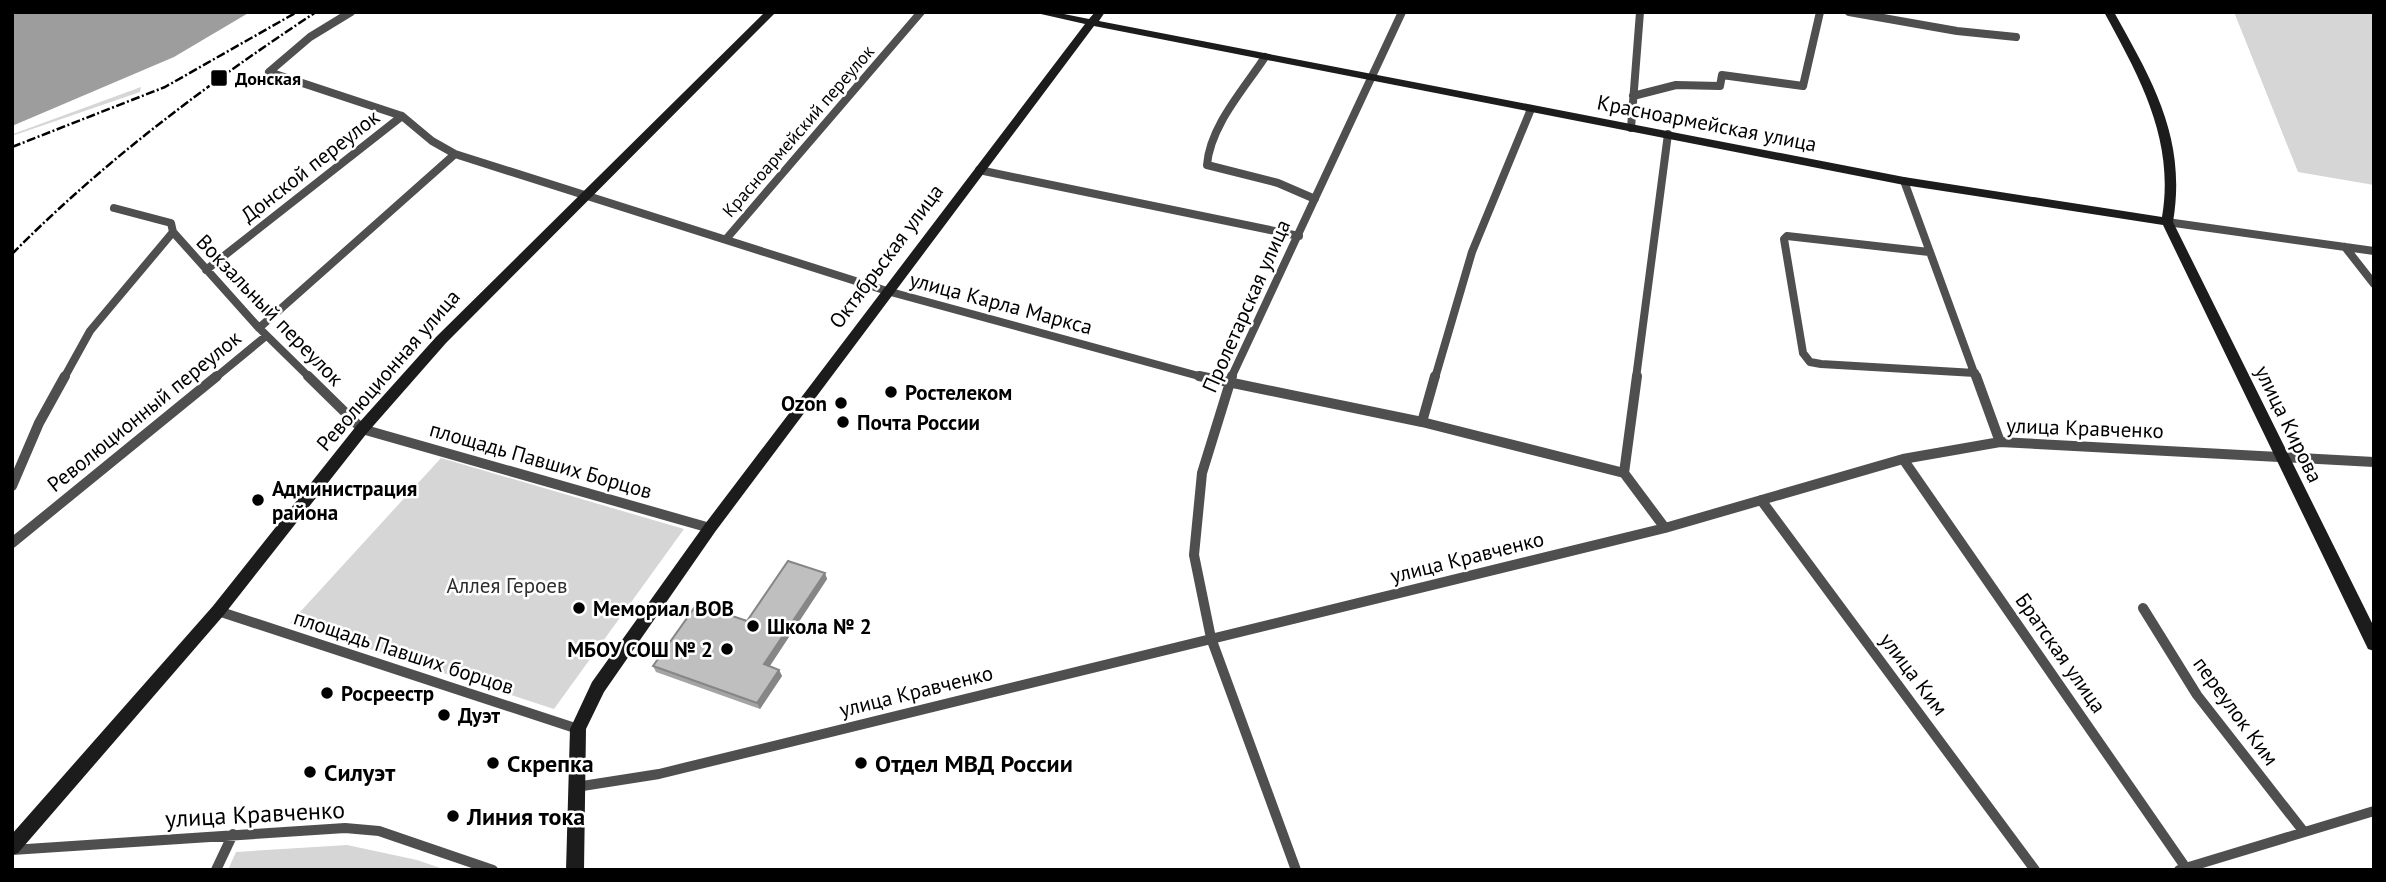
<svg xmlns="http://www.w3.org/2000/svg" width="2386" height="882" font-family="'PT Sans',sans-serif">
<rect width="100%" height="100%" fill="#fff"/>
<path fill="#d6d6d6" d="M2234,12H2374V185L2298,172Z
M141,87L140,92L12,136L13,134Z
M441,458L684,529L554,709L290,623Z
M347,845L417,860L446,870H228L236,852Z"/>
<path fill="#9d9d9d" d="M12,12H250L174,57L12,126Z"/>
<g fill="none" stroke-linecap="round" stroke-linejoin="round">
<path stroke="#4f4f4f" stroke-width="8" d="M351,12L310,37L269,72L402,116L432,141L455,154L887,291L1206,378
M1849,12L1957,31L2016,37
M1265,57C1244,89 1210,126 1207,165L1278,183L1315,199
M1633,96L1676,85L1720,86L1722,75L1803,86L1820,12
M1631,128L1640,12
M979,170L1299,236
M1904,181L1976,378
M114,208L171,223L173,232L259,328L310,378
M2167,222L2374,251
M727,238L921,12
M2345,247L2374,284
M1929,252L1787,236L1784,239L1803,353L1810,362L1821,364L1975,373
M206,270L402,116
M259,328L455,154
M64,378L90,331L173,232
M215,378L266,336
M1231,378L1402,12
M1435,378L1472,252L1531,109
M1636,378L1668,134"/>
<path stroke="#4f4f4f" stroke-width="10" d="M308,376L362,429L710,528
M1199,376L1422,422L1624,473
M1232,376L1202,473L1194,555L1211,638L1296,870
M1637,376L1624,473L1665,528
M1976,376L2000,442
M1422,422L1435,376
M1903,459L2186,868
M12,486L39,423L65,376
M1761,500L2035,870
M12,543L217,376
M2143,608L2197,695L2304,832
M218,611L578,729
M576,787L659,774L1665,528L1903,459L2000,442L2374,462
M12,850L345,828L379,831L493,870
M216,870L233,834
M2179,870L2374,811"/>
<path fill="#1c1c1c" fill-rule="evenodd" d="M765,12H776L446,343L367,433L223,616L18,853L12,855V834L213,606L357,425L436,337Z
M1032,12H1054L1089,19L1095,12H1105L1099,21L1904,177L2162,217C2175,140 2140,78 2104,12H2114C2153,82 2187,139 2173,222L2374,627V651L2368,649L2163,225L1904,185L1094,26L715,532L604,692L586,729L584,870H566L570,729L592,682L705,524L1085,24Z"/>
<path stroke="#000" stroke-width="2.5" stroke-dasharray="9 2.5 2 2.5" stroke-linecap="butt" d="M12,147L165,87L297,12
M12,254C104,161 207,84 316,12"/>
</g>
<path fill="#a4a4a4" d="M825,573L827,579L770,666L779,670L782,676L760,709L656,672L653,666L747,621Z"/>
<path fill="#868686" d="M825,573L827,579L767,670L764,664Z
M779,670L782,676L760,709L757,703Z"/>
<path fill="#bfbfbf" stroke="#868686" stroke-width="2" d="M788,561L825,573L764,664L779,670L757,703L653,666L697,604L747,621Z"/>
<g fill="#000" stroke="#fff" stroke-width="2.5">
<rect x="210" y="69" width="18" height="18" rx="3.5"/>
<circle cx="891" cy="392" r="7"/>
<circle cx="841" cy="403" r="7"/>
<circle cx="843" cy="422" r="7"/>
<circle cx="258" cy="500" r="7"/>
<circle cx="579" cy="608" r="7"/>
<circle cx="753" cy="626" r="7"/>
<circle cx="727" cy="649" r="7"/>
<circle cx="327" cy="693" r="7"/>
<circle cx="444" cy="715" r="7"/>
<circle cx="493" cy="763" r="7"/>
<circle cx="861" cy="763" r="7"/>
<circle cx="310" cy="772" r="7"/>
<circle cx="453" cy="816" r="7"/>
</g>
<g text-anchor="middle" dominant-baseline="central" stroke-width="5" stroke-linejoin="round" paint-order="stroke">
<g font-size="18" font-weight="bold" fill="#000" stroke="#fff" text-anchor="start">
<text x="235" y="78">Донская</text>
</g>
<g font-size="18" fill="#000" stroke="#fff">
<text transform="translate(798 131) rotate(-49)">Красноармейский переулок</text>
</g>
<g font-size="21" fill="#000" stroke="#fff">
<text transform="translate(1707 123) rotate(11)">Красноармейская улица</text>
<text transform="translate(310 166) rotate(-38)">Донской переулок</text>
<text transform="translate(886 256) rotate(-53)">Октябрьская улица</text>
<text transform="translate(1001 303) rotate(15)">улица Карла Маркса</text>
<text transform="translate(1246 306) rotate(-66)">Пролетарская улица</text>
<text transform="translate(270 310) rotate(46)">Вокзальный переулок</text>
<text transform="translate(388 370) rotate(-49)">Революционная улица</text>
<text transform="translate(144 411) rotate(-39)">Революционный переулок</text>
<text transform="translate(2289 424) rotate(64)">улица Кирова</text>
<text transform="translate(2085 428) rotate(2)">улица Кравченко</text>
<text transform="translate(541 460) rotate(16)">площадь Павших Борцов</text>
<text transform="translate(1467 557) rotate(-14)">улица Кравченко</text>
<text transform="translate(404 652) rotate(18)">площадь Павших борцов</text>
<text transform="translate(2061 653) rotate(55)">Братская улица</text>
<text transform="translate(1914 674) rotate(53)">улица Ким</text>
<text transform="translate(916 691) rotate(-14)">улица Кравченко</text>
<text transform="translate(2236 711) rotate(54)">переулок Ким</text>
</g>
<g font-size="21" font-weight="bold" fill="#000" stroke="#fff" text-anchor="start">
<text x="905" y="392">Ростелеком</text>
<text x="827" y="403" text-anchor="end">Ozon</text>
<text x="857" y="422">Почта России</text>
<text x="272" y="488">Администрация<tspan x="272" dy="24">района</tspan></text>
<text x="593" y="608">Мемориал ВОВ</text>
<text x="767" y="626">Школа № 2</text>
<text x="713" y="649" text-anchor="end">МБОУ СОШ № 2</text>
<text x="341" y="693">Росреестр</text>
<text x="458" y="715">Дуэт</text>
</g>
<g font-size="21" fill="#2d2d2d" stroke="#fff">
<text x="507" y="585">Аллея Героев</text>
</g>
<g font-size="24" font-weight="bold" fill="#000" stroke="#fff" text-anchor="start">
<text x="507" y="763">Скрепка</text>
<text x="875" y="763">Отдел МВД России</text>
<text x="324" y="772">Силуэт</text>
<text x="467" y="816">Линия тока</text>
</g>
<g font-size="24" fill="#000" stroke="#fff">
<text transform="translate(255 814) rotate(-3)">улица Кравченко</text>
</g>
</g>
<rect width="2386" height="882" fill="none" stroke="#000000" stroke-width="28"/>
</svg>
